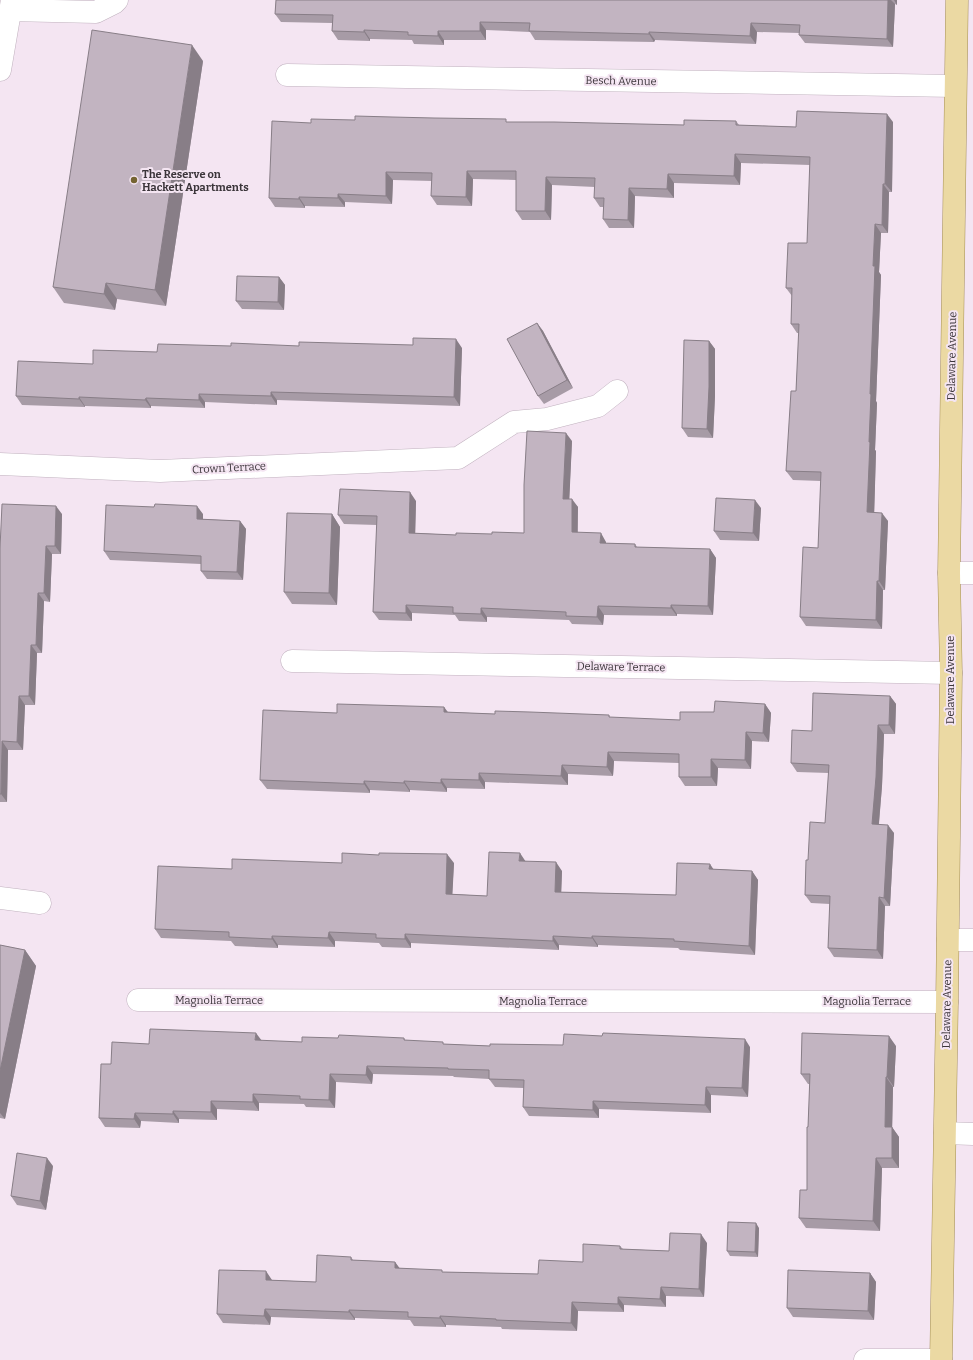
<svg xmlns="http://www.w3.org/2000/svg" width="973" height="1360" font-family="Bitter,serif">
<rect width="100%" height="100%" fill="#f4e5f2"/>
<g fill="none" stroke-linecap="round" stroke-linejoin="round">
<defs>
<path id="minor" d="M10,10L96,12L114,3L117,0
M0,70L12,0
M287,75L955,86
M0,464L160,471L458,458L514,422L547,419L598,406L617,391
M949,573H973
M292,661L951,673
M0,898L40,903
M948,940H973
M138,1000L947,1002
M945,1133L973,1134
M865,1360H941"/>
<path id="major" d="M941,1360L947,1002L951,673L949,573L957,0"/>
</defs>
<use href="#minor" stroke="#c1b2bf" stroke-width="23"/>
<use href="#major" stroke="#a48f56" stroke-width="23"/>
<use href="#minor" stroke="#fff" stroke-width="22"/>
<use href="#major" stroke="#ebd9a3" stroke-width="22"/>
</g>
<path fill="#a79ba6" d="M276,0H897V5L895,4L893,47L805,43L799,35L800,33L757,32L756,44L655,40L654,42L535,40L530,32L486,30V40H444V45L414,44L412,40L370,39V41L338,40L332,31V23L281,22L275,14Z
M203,61L166,306L117,299L115,310L64,303L53,287Z
M736,121L739,125L796,127L893,122L892,192H889L888,233H881L879,272L881,275L876,401L877,403L875,450L876,451L874,512L888,521L885,590H883L882,629L806,626L800,617L818,548L821,481L793,480L786,471L796,391L799,333H797L791,324L792,296L786,288L807,243L810,165L741,163L740,185L674,183V198L635,196L634,228H609L603,219V207H600L594,198L595,187L552,185L551,220H522L516,211V180L473,179L472,206L437,205L431,196L432,181L393,180L392,204L345,202V207L305,206V208L275,207L269,198L311,123L508,122L684,125Z
M279,277L285,285L284,310L242,309L236,301Z
M537,323L543,331L573,388L544,404L538,396Z
M709,341L715,349V396L713,438L688,437L682,428Z
M231,346H299L462,348L460,406L277,400V405L205,402V408L151,406V408L85,406V407L22,405L16,396L93,364L157,352Z
M572,441L569,499L578,507V533L606,542V543L635,544L637,547L710,549L716,558L713,615L677,614V616L604,615L603,625L572,624L569,620L487,617V622L459,621L455,615L412,613V621L379,620L373,612L377,525L344,524L338,515L416,501L415,533L456,535L524,533Z
M761,508L759,541L720,540L714,531Z
M62,514L61,554H52L50,602L44,601L42,653H37L35,705H25L23,750H8L7,802H0V548Z
M203,514V519L240,521L246,529L243,580L207,579L201,571V564L110,560L104,551Z
M332,514L340,527L337,605L292,604L284,592Z
M890,696L896,704L895,734H884L882,786L879,824L894,833L890,906H885L883,959L834,957L828,948L830,904L811,903L805,895L808,860L825,823L829,773L797,772L791,763L812,731Z
M765,704L771,713L769,742L752,741L751,769L718,768L717,786H685L679,777V763L614,761L613,776L568,774V785L485,782V789L447,788V792L410,790V792L370,790V793L267,789L260,780L337,713L444,707L448,712L495,714L609,715L610,718L680,720L714,712Z
M525,861L562,871L561,892L676,895L713,869L752,871L758,880L755,955L680,950L678,948L598,945V947L559,945V950L411,943V948L382,947L379,943L335,941V947L278,945V948L235,946L231,941L161,938L155,929L232,869L342,863H454L452,894L487,896Z
M0,945L25,950L36,966L5,1119L0,1118Z
M338,1038H404L405,1040L445,1044L490,1046L563,1045L750,1047L748,1097L711,1095V1113L599,1109V1118L529,1116L523,1107L524,1088L495,1087L489,1079L454,1077L453,1076L373,1074L372,1084L336,1082L335,1108L306,1107L304,1104L259,1103V1111L217,1109V1120L179,1119V1123L141,1121L140,1128L105,1127L99,1118L111,1064L149,1044L261,1041L302,1042Z
M896,1046L894,1087H893L892,1127L899,1137V1168H882L880,1231L806,1228L799,1218L807,1190L808,1127L810,1084H808L801,1074Z
M53,1166L46,1210L17,1205L11,1196Z
M759,1228L758,1257L730,1256L727,1251Z
M707,1243L704,1297L666,1296V1307L624,1305V1312L578,1311L577,1331L502,1329L501,1327L446,1325V1327L414,1326L410,1320L355,1318V1320L271,1317L270,1325L223,1323L217,1314L272,1280L316,1282L351,1257L353,1260L395,1262L399,1268L443,1272L538,1274L583,1262L620,1246L623,1249L669,1251Z
M870,1273L876,1282L874,1320L793,1317L787,1308Z"/>
<path fill="#887e87" d="M888,0H891L895,4L893,47L887,39Z
M894,0H897V5Z
M480,22L486,30V40L480,31Z
M751,23L757,32L756,44L750,36Z
M364,30L370,39V41L364,32Z
M438,31L444,40V45L438,36Z
M649,32L655,40L654,42L649,34Z
M192,45L203,61L166,306L155,290Z
M887,114L893,122L892,192L885,184Z
M735,154L741,163L740,185L734,176Z
M467,171L473,179L472,206L466,197Z
M386,172L393,180L392,204L386,196Z
M668,174L674,183V198L667,189Z
M546,177L552,185L551,220L545,211Z
M883,184L889,192L888,233L882,225Z
M629,188L635,196L634,228L628,220Z
M338,194L345,202V207L338,198Z
M299,197L305,206V208L299,199Z
M875,224L881,233L879,272L881,275L876,401L877,403L875,450L876,451L874,521L867,512L873,266Z
M279,277L285,285L284,310L278,302Z
M106,283L117,299L115,310L104,294Z
M537,323L543,331L573,388L567,380Z
M456,339L462,348L460,406L454,397Z
M709,341L715,349V396L713,438L707,429Z
M271,392L277,400V405L271,396Z
M199,394L205,402V408L199,400Z
M79,397L85,406V407L79,399Z
M146,398L151,406V408L145,400Z
M566,433L572,441L569,507L563,499Z
M410,492L416,501L415,542L409,533Z
M572,499L578,507L577,541L572,532Z
M755,500L761,508L759,541L753,533Z
M56,506L62,514L61,554L55,546Z
M197,506L203,514V528L197,519Z
M882,513L888,521L885,590L879,581Z
M332,514L340,527L337,605L329,593Z
M240,521L246,529L243,580L237,572Z
M601,533L606,542V552L600,543Z
M46,546L52,554L50,602L44,593Z
M710,549L716,558L713,615L708,606Z
M877,581L883,590L882,629L876,620Z
M38,593L44,601L42,653L36,645Z
M406,605L412,613V621L406,613Z
M671,605L677,614V616L671,608Z
M598,606L604,615L603,625L597,617Z
M481,608L487,617V622L481,614Z
M31,645L37,653L35,705L29,696Z
M19,696L25,705L23,750L17,742Z
M890,696L896,704L895,734L889,725Z
M765,704L771,713L769,742L763,733Z
M444,707L450,716L444,712Z
M878,725L884,734L882,786L878,833L872,824Z
M746,732L752,741L751,769L745,760Z
M2,741L8,750L7,802L1,794Z
M608,752L614,761L613,776L607,767Z
M711,759L718,768L717,786L711,777Z
M562,765L568,774V785L561,776Z
M479,773L485,782V789L479,780Z
M441,779L447,788V792L441,783Z
M364,781L370,790V793L364,784Z
M404,781L410,790V792L404,783Z
M888,825L894,833L890,906L884,898Z
M520,853L526,862L519,861Z
M447,854L454,863L452,903L446,894Z
M556,862L562,871L561,900L555,892Z
M710,864L716,873L709,869Z
M752,871L758,880L755,955L749,946Z
M879,897L885,906L883,959L877,950Z
M329,932L335,941V947L328,938Z
M405,934L411,943V948L405,939Z
M272,936L278,945V948L272,939Z
M553,936L559,945V950L553,941Z
M592,936L598,945V947L592,938Z
M25,950L36,966L5,1119L0,1113V1071Z
M256,1033L262,1041L255,1040Z
M889,1036L896,1046L894,1087L887,1077Z
M745,1039L750,1047L748,1097L742,1088Z
M367,1066L373,1074L372,1084L366,1075Z
M330,1074L336,1082L335,1108L329,1100Z
M886,1077L893,1087L892,1137L885,1127Z
M706,1087L711,1095V1113L705,1105Z
M253,1094L259,1103V1111L253,1102Z
M211,1101L217,1109V1120L211,1112Z
M593,1101L599,1109V1118L593,1110Z
M173,1111L179,1119V1123L173,1114Z
M135,1113L141,1121L140,1128L134,1119Z
M892,1127L899,1137V1168L892,1158Z
M47,1158L53,1166L46,1210L40,1201Z
M876,1158L882,1168L880,1231L873,1221Z
M756,1223L759,1228L758,1257L755,1252Z
M701,1234L707,1243L704,1297L699,1289Z
M395,1262L401,1270L395,1268Z
M266,1271L272,1280H266Z
M870,1273L876,1282L874,1320L868,1311Z
M661,1287L666,1296V1307L660,1299Z
M618,1297L624,1305V1312L618,1304Z
M572,1302L578,1311L577,1331L571,1323Z
M265,1309L271,1317L270,1325L264,1316Z
M349,1310L355,1318V1320L349,1312Z
M440,1316L446,1325V1327L440,1318Z"/>
<path fill="#c2b4c1" stroke="#887e87" d="M276,0H888L887,39L799,35L800,25L751,23L750,36L649,32V34L529,31L530,23L480,22V31H438V36L408,35V32L364,30V32L332,31L333,15L275,14Z
M92,30L192,45L155,290L106,283L104,294L53,287Z
M797,111L887,114L885,184H883L882,225L875,224L873,266H875L870,394H871L869,442H870L867,512L882,513L879,581H877L876,620L800,617L803,547L818,548L821,472L786,471L791,391H796L799,324H791L792,288H786L788,243H807L810,157L735,154L734,176L668,174L667,189L629,188L628,220L603,219L604,198H594L595,178L546,177L545,211H516V171H467L466,197L431,196L432,173L386,172V196L338,194V198L299,197V199L269,198L272,121L311,123V119L355,120V116L392,117L434,118L506,119V122H554L684,125V120L736,121V125L796,127Z
M237,276L279,277L278,302L236,301Z
M537,323L567,380L538,396L507,339Z
M413,338L456,339L454,397L271,392V396L199,394V400L146,398L145,400L79,397V399L16,396L18,361L93,364V350L157,352L158,344L231,346V343L299,346V342L413,345Z
M684,340L709,341V387L707,429L682,428Z
M527,431L566,433L563,499H572V532L601,533L600,543L635,544V547L710,549L708,606L671,605V608L598,606L597,617L566,616V612L481,608V614L453,613V607L406,605V613L373,612L377,516L338,515L340,489L410,492L409,533L456,535V533L492,534V532L524,533V485Z
M716,498L755,500L753,533L714,531Z
M2,504L56,506L55,546H46L44,593H38L36,645H31L29,696H19L17,742L2,741L1,794H0V548Z
M155,504L197,506V519L240,521L237,572L201,571V556L104,551L106,505L154,507Z
M287,513L332,514L329,593L284,592Z
M813,693L890,696L889,725H878L876,777L872,824L888,825L884,898L879,897L877,950L828,948L830,896L805,895L806,860H808L810,822L825,823L829,765L791,763L792,730L812,731Z
M715,701L765,704L763,733L746,732L745,760L711,759V777H679V754L608,752L607,767L562,765L561,776L479,773V780L441,779V783L404,781V783L364,781V784L260,780L263,710L337,713V704L444,707V712L495,714V711L530,712L609,715V717L680,720V712H714Z
M489,852L520,853L519,861L556,862L555,892L676,895L677,863L710,864L709,869L752,871L749,946L674,941V939L592,936V938L553,936V941L405,934V939L376,938V934L329,932L328,938L272,936V939L229,937V932L155,929L158,866L232,869V859L342,863V853L379,855V853L447,854L446,894L487,896Z
M0,945L25,950L0,1071Z
M150,1029L256,1033L255,1040L302,1042V1037L338,1038L339,1035L404,1038V1040L443,1042V1044L490,1046V1044L563,1045L564,1034L602,1036L603,1033L745,1039L742,1088L706,1087L705,1105L593,1101V1110L523,1107L524,1080L489,1079V1070L448,1069V1068L367,1066L366,1075L330,1074L329,1100L300,1099V1096L253,1094V1102L211,1101V1112L173,1111V1114L135,1113L134,1119L99,1118L101,1064H111L112,1042L149,1044Z
M802,1033L889,1036L887,1077H886L885,1127H892V1158H876L873,1221L799,1218L800,1190H807V1127H808L810,1074H801Z
M17,1153L47,1158L40,1201L11,1196Z
M728,1222L756,1223L755,1252L727,1251Z
M670,1233L701,1234L699,1289L661,1287L660,1299L618,1297V1304L572,1302L571,1323L496,1320V1319L440,1316V1318L408,1317V1312L349,1310V1312L265,1309L264,1316L217,1314L219,1270L266,1271V1280L316,1282L317,1255L351,1257V1260L395,1262V1268L442,1270V1272L538,1274L539,1260L583,1262V1244L620,1246V1249L669,1251Z
M788,1270L870,1273L868,1311L787,1308Z"/>
<circle fill="#746431" stroke="#f4e5f2" stroke-width="1.5" cx="134" cy="180" r="4"/>
<g text-anchor="middle" dominant-baseline="central" stroke-width="4" stroke-linejoin="round" paint-order="stroke">
<g font-size="11" fill="#3b353a" stroke="#f4e5f2">
<text transform="translate(621 81) rotate(1)">Besch Avenue</text>
<text transform="translate(952 356) rotate(-89)">Delaware Avenue</text>
<text transform="translate(229 468) rotate(-3)">Crown Terrace</text>
<text transform="translate(621 667) rotate(1)">Delaware Terrace</text>
<text transform="translate(950 680) rotate(-90)">Delaware Avenue</text>
<text x="219" y="1000">Magnolia Terrace</text>
<text x="543" y="1001">Magnolia Terrace</text>
<text x="867" y="1001">Magnolia Terrace</text>
<text transform="translate(947 1004) rotate(-89)">Delaware Avenue</text>
</g>
<g font-size="11" font-weight="bold" fill="#3b353a" stroke="#f4e5f2" text-anchor="start">
<text x="142" y="174">The Reserve on<tspan x="142" dy="13">Hackett Apartments</tspan></text>
</g>
</g>
</svg>
